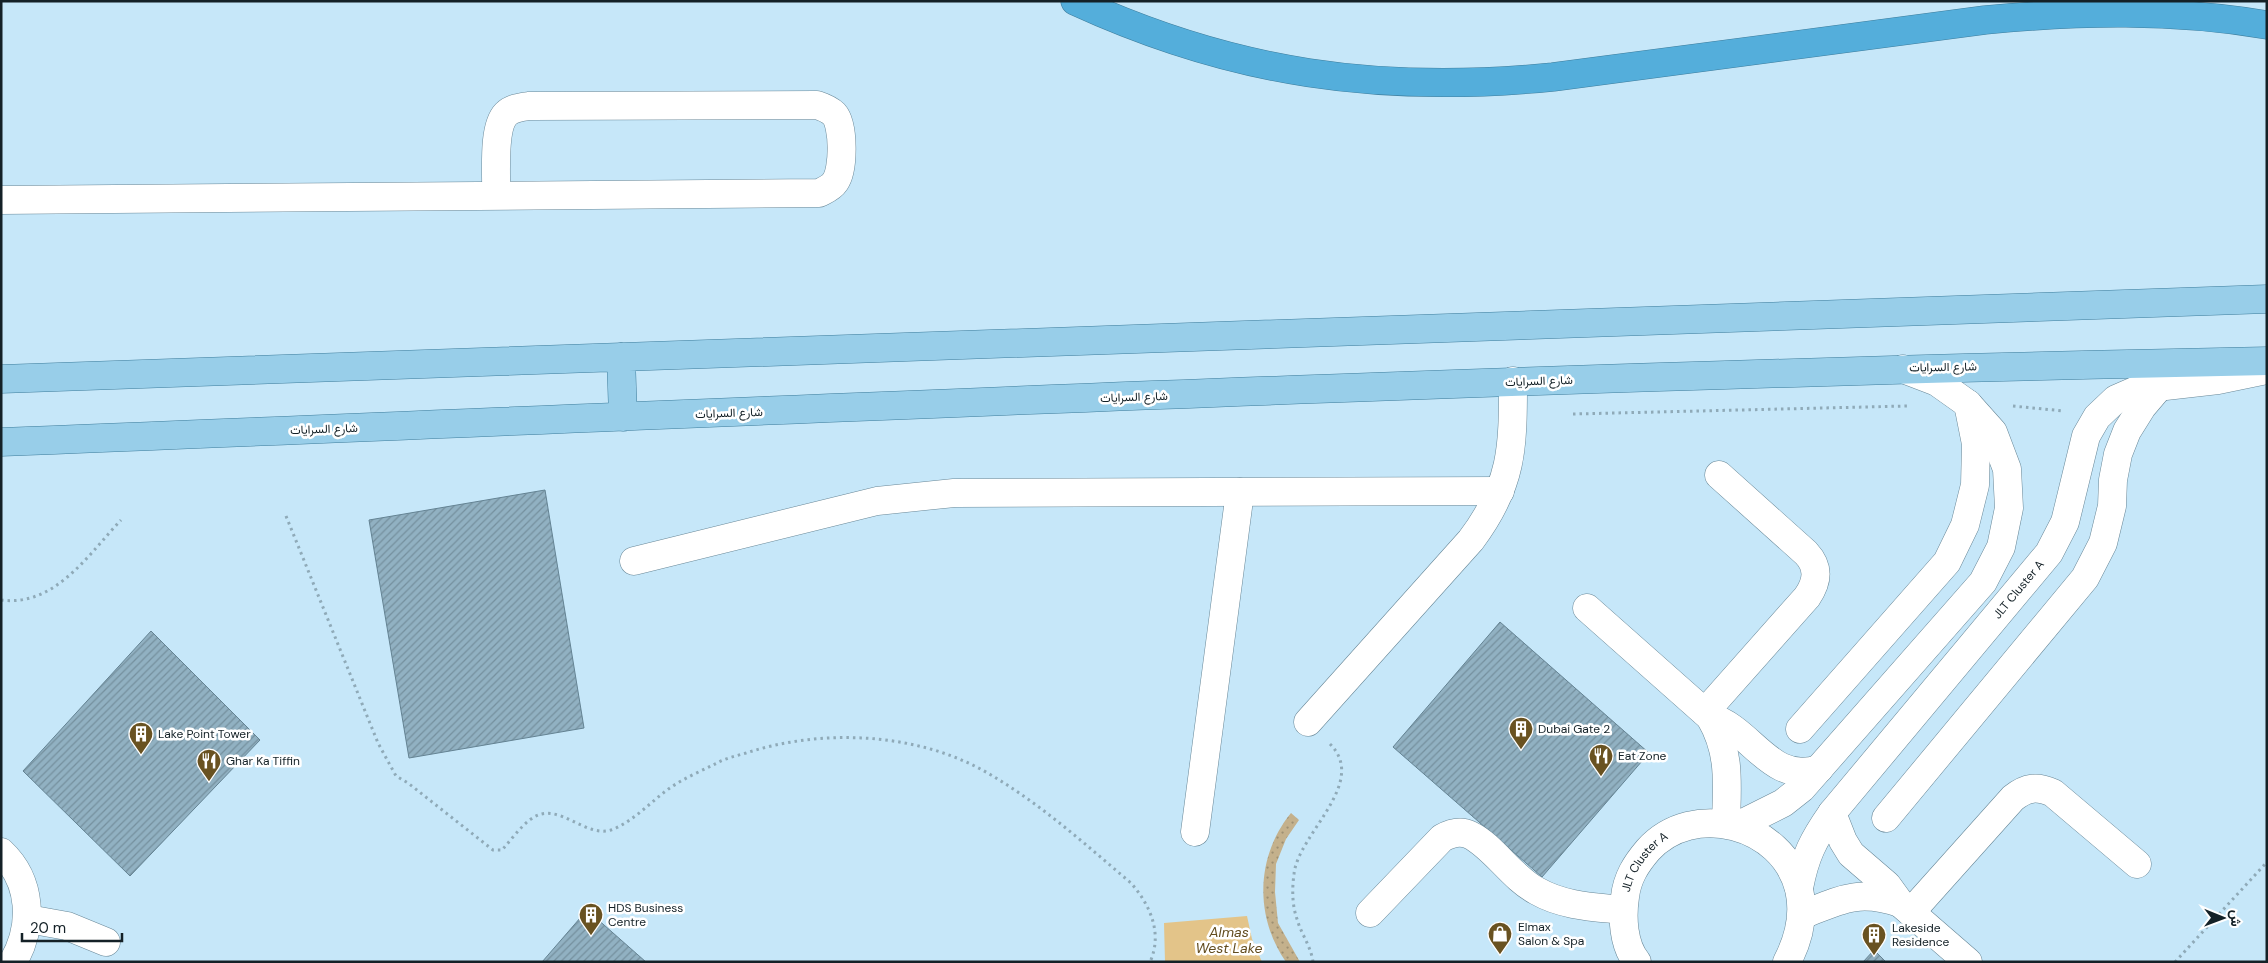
<svg xmlns="http://www.w3.org/2000/svg" width="2268" height="963" font-family="'DM Sans',Vazirmatn,sans-serif">
<defs>
<pattern id="grass-dots" width="8" height="8" patternUnits="userSpaceOnUse" patternTransform="scale(1.25)"><rect width="8" height="8" fill="#c4b18c"/><path d="M2 2h.1M6 6h.1" fill="none" stroke="#9e9072" stroke-width="1.8" stroke-linecap="round"/></pattern>
<pattern id="building-hatch" width="6" height="6" patternUnits="userSpaceOnUse" patternTransform="scale(1.25)"><rect width="6" height="6" fill="#91b1c2"/><path d="M-1 1l2-2M0 6l6-6M5 7l2-2" fill="none" stroke="#75909e"/></pattern>
</defs>
<rect width="100%" height="100%" fill="#c6e7f9"/>
<path fill="url(#grass-dots)" d="M1291,813L1299,820L1286,839L1276,864L1275,892L1278,923L1300,962H1286C1254,916 1256,856 1291,813Z"/>
<path fill="#e3c489" d="M1247,916L1252,939L1262,962H1165L1164,923Z"/>
<path fill="url(#building-hatch)" stroke="#648393" d="M545,490L584,728L409,758L369,520Z
M1500,622L1649,753L1542,877L1393,747Z
M151,631L260,740L130,876L23,771Z
M587,910L646,962H542Z
M1874,950L1886,962H1863Z"/>
<g fill="none" stroke-linecap="round" stroke-linejoin="round">
<defs>
<g id="minor">
<path d="M1,200L819,193C825,190 831,188 835,182C844,170 844,125 834,114C829,109 823,107 817,105L529,106C521,107 512,108 506,114C492,128 497,176 496,196"/>
<path d="M634,561L877,501L954,493L1500,491"/>
<path d="M1587,608L1710,717C1731,753 1727,783 1726,823"/>
<path d="M1705,712L1807,597C1818,581 1819,567 1806,553L1719,475"/>
<path d="M1710,717C1752,729 1770,785 1819,769"/>
<path d="M1308,722L1471,540C1513,484 1513,448 1513,381"/>
<path d="M1800,729L1947,562L1965,525L1975,485L1976,444L1968,404"/>
<path d="M1832,813L1843,841L1851,854L1887,885L1900,903L1968,962"/>
<path d="M1886,818L2085,578L2103,543L2112,506L2113,480L2118,454L2127,431L2142,407L2159,387"/>
<path d="M1737,826L1783,803L1802,788L1983,582L2001,547L2009,508L2007,469L1993,432L1968,404L1937,382L1903,369"/>
<path d="M1195,832L1240,492"/>
<path d="M1,852C32,881 34,926 13,962"/>
<path id="s1" d="M1799,888C1805,856 1813,840 1832,813L2049,553L2065,522L2086,436L2097,417L2116,399L2139,389L2218,380L2267,370"/>
<path d="M1911,912L2013,798C2027,787 2037,786 2053,793L2137,864"/>
<path d="M1370,913L1442,838C1451,833 1460,830 1470,835C1493,846 1512,878 1537,891C1563,906 1594,907 1623,910"/>
<path d="M1802,915C1840,900 1858,889 1900,903"/>
<path d="M28,919L67,926L106,942"/>
<path id="s2" d="M1637,962C1623,945 1622,917 1625,897C1627,878 1636,864 1648,850C1693,800 1783,824 1799,889C1805,915 1799,939 1787,962"/>
</g>
<path id="major" d="M621,357L623,417
M1,379L2267,299
M1,442C756,412 1511,376 2267,361"/>
<path id="highway" d="M1075,1C1234,74 1380,94 1553,77L1985,20C2079,11 2173,9 2267,25"/>
</defs>
<use href="#minor" stroke="#688797" stroke-width="29"/>
<use href="#major" stroke="#3e7d9c" stroke-width="29"/>
<use href="#highway" stroke="#3e7d9c" stroke-width="29"/>
<path stroke="#8faab8" stroke-width="3" stroke-dasharray="2.5 4" stroke-linecap="butt" d="M2013,406L2064,411
M1573,414L1907,406
M286,516L378,743L396,776L408,783L493,850H502C511,840 520,827 531,819C559,798 587,843 616,828C635,819 650,803 667,790C682,779 701,771 717,763C726,758 736,756 746,753C823,728 920,732 991,775C1042,805 1086,845 1131,883C1150,905 1163,933 1150,962
M1,600C55,607 88,555 121,520
M1313,962C1311,946 1301,934 1297,919C1292,905 1292,889 1294,874C1298,834 1369,783 1330,744
M2175,962L2267,862"/>
<use href="#minor" stroke="#fff" stroke-width="28"/>
<use href="#major" stroke="#98cee9" stroke-width="28"/>
<use href="#highway" stroke="#54aedb" stroke-width="28"/>
</g>
<defs>
<symbol id="building-pin" viewBox="-11 -11 22 30"><path d="M0 17L-7.5 6A9.5 9.5 0 1 1 7.5 6Z" fill="#695221" stroke="#fff"/><path d="M-4-6H4V6H1V3H-1V6H-4ZM-2.5-4.3h1.7v1.8h-1.7ZM.8-4.3h1.7v1.8H.8ZM-2.5-1h1.7V.8h-1.7ZM.8-1h1.7V.8H.8Z" fill="#fff"/></symbol>
<symbol id="restaurant-pin" viewBox="-11 -11 22 30"><path d="M0 17L-7.5 6A9.5 9.5 0 1 1 7.5 6Z" fill="#695221" stroke="#fff"/><path d="M-5-6h1v4h1v-4h1v4h1v-4h1v5L-1.5 .5V6h-2V.5L-5-1ZM5-6V6H3V1.5H1.5Q1.5-4 5-6Z" fill="#fff"/></symbol>
<symbol id="shop-pin" viewBox="-11 -11 22 30"><path d="M0 17L-7.5 6A9.5 9.5 0 1 1 7.5 6Z" fill="#695221" stroke="#fff"/><path d="M-5-2.5h2.3a2.7 3.5 0 0 1 5.4 0H5L5.5 6h-11ZM-1.5-2.5h3a1.5 2.3 0 0 0-3 0Z" fill="#fff"/></symbol>
</defs>
<g fill-rule="evenodd">
<use href="#building-pin" x="1507" y="715" width="28" height="38"/>
<use href="#building-pin" x="127" y="720" width="28" height="38"/>
<use href="#restaurant-pin" x="1587" y="742" width="28" height="38"/>
<use href="#restaurant-pin" x="195" y="747" width="28" height="38"/>
<use href="#building-pin" x="577" y="901" width="28" height="38"/>
<use href="#shop-pin" x="1486" y="920" width="28" height="38"/>
<use href="#building-pin" x="1860" y="921" width="28" height="38"/>
</g>
<g text-anchor="middle" dominant-baseline="central" stroke-width="5" stroke-linejoin="round" paint-order="stroke">
<g font-size="12" fill="#142127" stroke="#fff">
<text transform="translate(1943 367) rotate(-1)">شارع السرايات</text>
<text transform="translate(1539 381) rotate(-2)">شارع السرايات</text>
<text transform="translate(1134 397) rotate(-2)">شارع السرايات</text>
<text transform="translate(729 413) rotate(-2)">شارع السرايات</text>
<text transform="translate(324 429) rotate(-2)">شارع السرايات</text>
<text stroke="none"><textPath href="#s1" startOffset="374">JLT Cluster A</textPath></text>
<text stroke="none"><textPath href="#s2" startOffset="109">JLT Cluster A</textPath></text>
</g>
<g font-size="12" fill="#142127" stroke="#fff" text-anchor="start">
<text x="1538" y="729">Dubai Gate 2</text>
<text x="158" y="734">Lake Point Tower</text>
<text x="1618" y="756">Eat Zone</text>
<text x="226" y="761">Ghar Ka Tiffin</text>
<text x="608" y="908">HDS Business<tspan x="608" dy="14">Centre</tspan></text>
<text x="1518" y="927">Elmax<tspan x="1518" dy="14">Salon &amp; Spa</tspan></text>
<text x="1892" y="928">Lakeside<tspan x="1892" dy="14">Residence</tspan></text>
</g>
<g font-size="14" font-style="italic" fill="#624c1f" stroke="#fff">
<text x="1229" y="932">Almas<tspan x="1229" dy="16">West Lake</tspan></text>
</g>
</g>
<rect width="2268" height="963" fill="none" stroke="#142127" stroke-width="5"/>
<g transform="translate(2223 918) rotate(91)" stroke="#ffffff" stroke-width="4" paint-order="stroke">
<path d="M0-4L9 19L0 12L-9 19Z" fill="#142127"/>
<text y="-8" font-size="14" font-weight="bold" text-anchor="middle" fill="#142127">ش</text>
</g>
<path d="M22 933v8h100v-8" fill="none" stroke="#142127" stroke-width="2.5"/>
<text x="30" y="933" font-size="15" fill="#142127" stroke="#ffffff" stroke-width="4" paint-order="stroke">20 m</text>
</svg>
